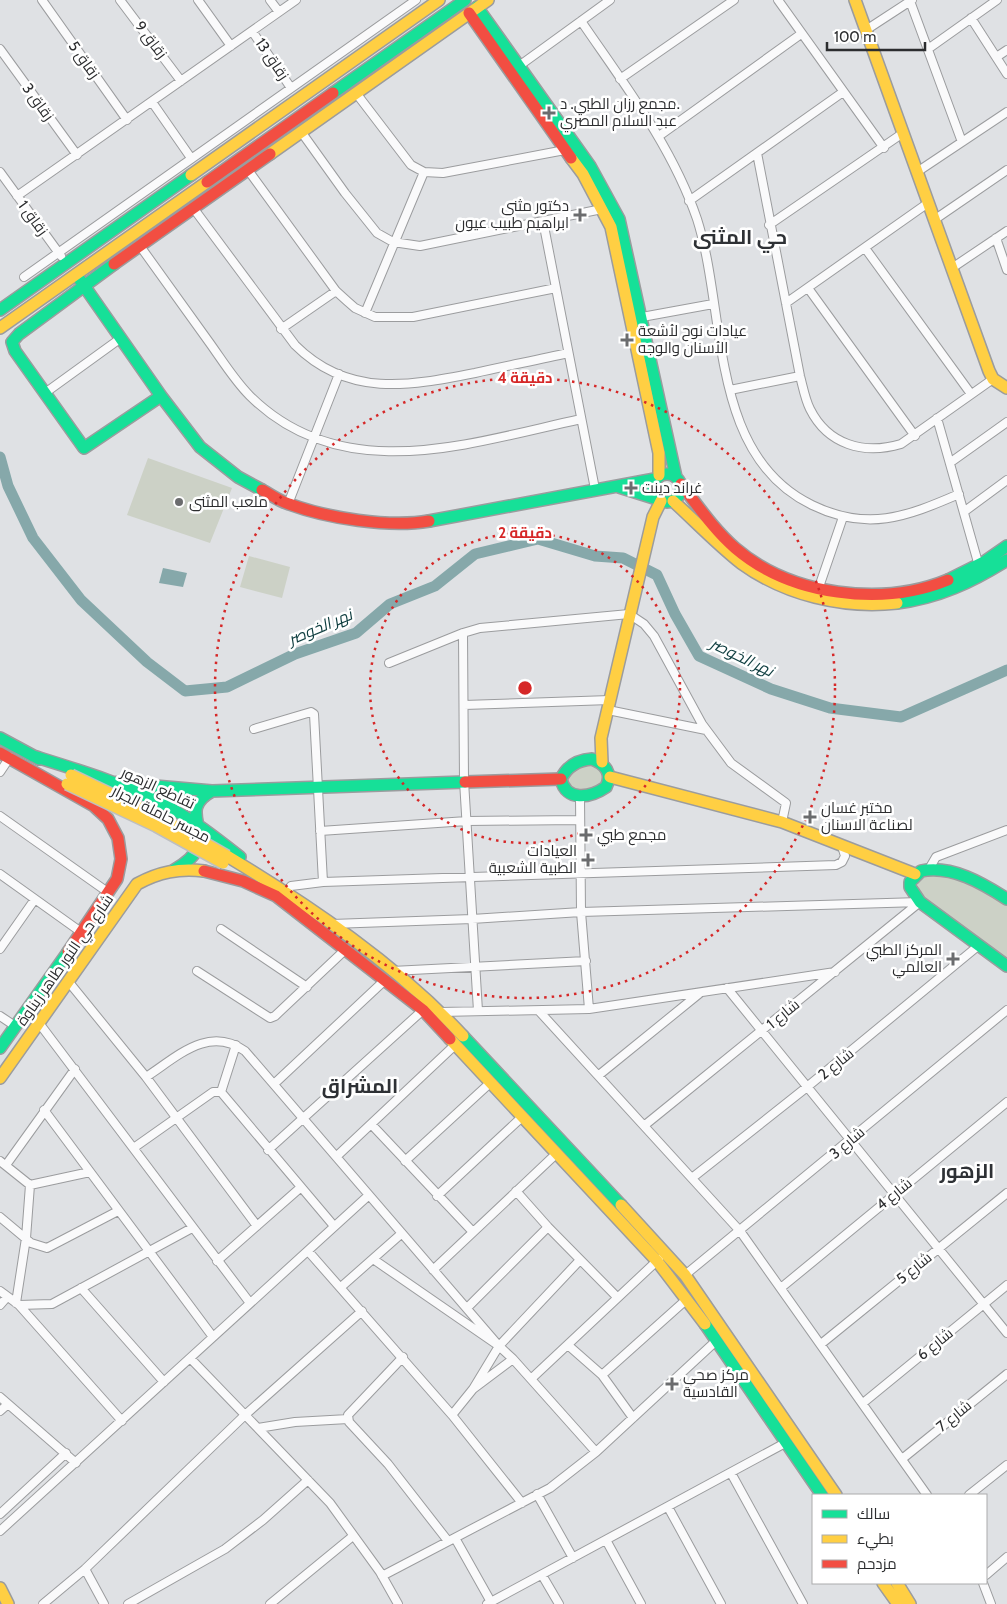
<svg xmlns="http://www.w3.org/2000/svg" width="1007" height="1604" font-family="Cabin,Cairo,sans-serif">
<rect width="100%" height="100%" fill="#dfe1e4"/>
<path fill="#ccd1c6" d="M148,458L232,488L210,543L127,515Z
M249,556L290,567L282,598L240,587Z
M597,762L605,774C593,808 553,783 574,769C580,765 590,764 597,762Z
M931,875L958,879L1007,905V961L922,899L917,882L921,877Z"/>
<path fill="#86a8aa" d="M163,568L187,573L183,587L159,583Z"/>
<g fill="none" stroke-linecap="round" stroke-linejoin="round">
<path stroke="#86a8aa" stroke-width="11" d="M0,457L8,486L33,538L81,600L147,662L185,691L227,687L295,654L356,633L390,604L435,586L475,554L538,539L595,556L623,558L657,575L675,614L699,656L771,689L830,708L901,717L1007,670"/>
<defs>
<path id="street" d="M42,0L127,120
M120,0L181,81
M198,0L231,46
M270,0L279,12
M778,0L884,148
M910,1L962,142
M971,18L1007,74
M581,21C624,84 672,146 697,219C727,312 708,455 812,505C867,532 906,517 959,494
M866,30L912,0
M252,31L291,88
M0,49L77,155
M928,49L997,0
M998,56L1007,50
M519,66L610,0
M620,79L734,0
M356,93L411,165L424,172L443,173L565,150
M152,102L191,158
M302,133L345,193L377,233L393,242L420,246L602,209
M659,136L801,34
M757,153L800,376C803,387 805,399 810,409C828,445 864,455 901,444L993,379
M248,170L336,291L347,301L355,308L375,317H413L556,288
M0,172L61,256
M917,172L1007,112
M17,196L296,0
M689,201L843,92
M194,209L295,345C348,398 409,386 475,373C506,366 537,360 568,353
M934,220L1007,170
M543,221L595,489
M769,225L903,133
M996,238L1007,270
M140,246C163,278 186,310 209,342C222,360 234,380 250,396C343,488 470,443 581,419
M865,248L971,394
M952,268L1007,231
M24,277L416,0
M808,288L915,436
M786,303L928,203
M365,313L424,172
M642,317L713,304
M281,329L336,291
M730,390L800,376
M45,393L121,338
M937,418L979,566
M951,462L1007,422
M288,504L339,374
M965,511L1007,480
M819,587L843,517
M463,633L464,781L478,1011
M389,663L463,633L480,628L629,614L644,624L654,636L702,724L731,763L786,803L782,822
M464,705L610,700
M608,710L706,730
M254,729L311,712L314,714L323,882
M0,772L10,757
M580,797L581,912L589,1009
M0,816L109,893
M320,831L467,821L579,820
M929,869L936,857L1007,830
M0,874L81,932
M287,892L291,886L323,882L836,865L842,862L845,856L842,846
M332,924L472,919L581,912L920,902
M221,929L307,987
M0,949L35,899
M197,971L270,1018L275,1016L346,949
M392,971L586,961
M68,981L146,1077L257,1226
M727,988L1007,1333
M539,1011L740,1231L927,1495
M441,1012L589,1009L835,972
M0,1016L15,1026
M39,1023L250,1303
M599,1075L700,993
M146,1077C177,1057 208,1025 245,1051L499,1346L513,1359L596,1452
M274,1084L385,980
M221,1092L236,1045
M44,1110L213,1337
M371,1124L473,1232
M645,1125L920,902
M135,1147L213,1092H221L334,1226
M268,1150L423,1010
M337,1156L455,1045
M0,1161L30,1185L90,1172
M405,1161L490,1083
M6,1165L75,1069
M692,1178L807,1087L978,946
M516,1191L548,1227L617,1297
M437,1196L522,1117
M0,1217L31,1243L47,1248L118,1211
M308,1251L452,1415L522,1503
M373,1259L499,1346L473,1389
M217,1261L300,1188
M433,1270L556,1154
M685,1275L1007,1010
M341,1287L401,1234
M782,1287L1007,1102
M81,1288L164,1382
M0,1291L19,1305L52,1304L192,1228
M16,1303L26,1238L30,1185
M0,1305L7,1297
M19,1305L122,1421
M467,1308L548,1227
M821,1344L1007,1193
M499,1346L580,1260
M569,1346L602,1375L633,1418
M403,1357L348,1415L349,1422L388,1464L448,1541
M190,1358L330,1503L380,1572L398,1604
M602,1375L687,1299
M531,1379L659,1259
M0,1397L76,1463
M863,1403L1007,1285
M0,1411L8,1404
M452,1415L473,1389L513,1359
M258,1428L295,1422L348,1419
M902,1459L1007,1374
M731,1473L803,1604
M537,1494L573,1558
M969,1495L1007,1465
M668,1507L721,1604
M0,1514L66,1453
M0,1531L369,1195
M455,1538L491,1602
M606,1540L641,1604
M85,1569L104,1604
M542,1575L559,1604
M986,1575L1007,1557
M382,1576L550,1488L596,1452L716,1341
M983,1583L991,1604
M43,1604L85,1569L245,1415L362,1311
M128,1604L225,1549L263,1520L308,1480
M270,1604L353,1536
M487,1604L787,1442"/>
<path id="fast" d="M477,7L590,166L619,219L676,477
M333,93L465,0
M114,264L19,334L12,342L15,351L84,448L161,396
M80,280L161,396L200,447L238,477L262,490
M0,310L191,175
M653 488a14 14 0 1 1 28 0a14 14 0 1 1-28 0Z
M619,487L657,499
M429,521L655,479
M948,580L984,562L1007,546
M897,603C938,598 972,582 1007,560
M0,738L39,759
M33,756C78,770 125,784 167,806C193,820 217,839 240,857
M592,759C605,764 613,773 606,787C590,798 566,802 561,779C567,766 578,760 592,759Z
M100,810C93,797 96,788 109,782L212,791L465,782
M174,870C230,839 170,814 212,791
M1007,899C982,883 952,865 921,871L910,882V887L920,902L1007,966
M463,1036L621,1205
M0,1048L68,952
M705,1324L822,1495"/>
<path id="slow" d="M855,0L989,371L993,379L1007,388
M270,154L488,0
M571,158L583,174L611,227L659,453V475
M191,175L439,0
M0,328L207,182
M673,501C696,522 717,544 741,563C785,595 843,609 897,603
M602,762L601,738L653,517L661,501
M610,777L782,822L915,874
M227,856C310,906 397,965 463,1036
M450,1039L657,1261L705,1324
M0,1078L137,884C159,872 179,868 204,871
M621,1205L685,1275L836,1495
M883,1583L898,1604
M897,1583L910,1604
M0,1588L8,1604"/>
<path id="jam" d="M469,13L571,158
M207,182L333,93
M114,264L270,154
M681,484C698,506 714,530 735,548C791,596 882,607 948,580
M262,490C270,494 279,501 289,504C327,518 389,528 429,521
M0,753L94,806L108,819L118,838L121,859L117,879L68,952
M465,782L561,779
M204,871L243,881L276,896L423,1010L450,1039"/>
</defs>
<use href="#street" stroke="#9b9c9e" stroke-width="10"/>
<use href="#fast" stroke="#9b9c9e" stroke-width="14"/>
<use href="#slow" stroke="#9b9c9e" stroke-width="14"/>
<use href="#jam" stroke="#9b9c9e" stroke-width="14"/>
<use href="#street" stroke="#fafafb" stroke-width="8"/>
<use href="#fast" stroke="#16e098" stroke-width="11"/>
<use href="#slow" stroke="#ffcf43" stroke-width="11"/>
<use href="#jam" stroke="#f24e42" stroke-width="11"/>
<defs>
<path id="slow-bridge" d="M71,775L159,817L227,856
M67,784L156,826L223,863"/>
</defs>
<use href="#slow-bridge" stroke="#bebfc0" stroke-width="14" stroke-linecap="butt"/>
<use href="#slow-bridge" stroke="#ffcf43" stroke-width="11"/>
</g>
<g fill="none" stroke="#d62828" stroke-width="2.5" stroke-dasharray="2.5 5">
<circle cx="525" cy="688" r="155"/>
<circle cx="525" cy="688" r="310"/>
</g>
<g fill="#6b6c6e" stroke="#fff" stroke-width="2">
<path d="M546.5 105.5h5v5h5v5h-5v5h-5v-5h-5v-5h5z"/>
<path d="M577.5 207.5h5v5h5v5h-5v5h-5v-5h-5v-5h5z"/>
<path d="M624.5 332.5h5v5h5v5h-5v5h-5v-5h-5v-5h5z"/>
<path d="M628.5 480.5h5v5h5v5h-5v5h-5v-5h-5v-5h5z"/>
<circle cx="179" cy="502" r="5"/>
<path d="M807.5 809.5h5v5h5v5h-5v5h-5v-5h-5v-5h5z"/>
<path d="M583.5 827.5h5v5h5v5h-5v5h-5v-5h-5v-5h5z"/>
<path d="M585.5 852.5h5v5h5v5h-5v5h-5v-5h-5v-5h5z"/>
<path d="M950.5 951.5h5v5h5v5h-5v5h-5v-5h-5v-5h5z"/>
<path d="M669.5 1376.5h5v5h5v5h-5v5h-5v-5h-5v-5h5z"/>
</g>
<g text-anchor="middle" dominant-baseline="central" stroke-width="5" stroke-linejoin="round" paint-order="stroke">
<g font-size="15" fill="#2c2d2f" stroke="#fff">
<text transform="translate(151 40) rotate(53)">زقاق 9</text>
<text transform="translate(272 59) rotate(56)">زقاق 13</text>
<text transform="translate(84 60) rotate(55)">زقاق 5</text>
<text transform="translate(38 102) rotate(54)">زقاق 3</text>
<text transform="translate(33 218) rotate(54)">زقاق 1</text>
<text transform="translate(158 788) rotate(25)">تقاطع الزهور</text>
<text transform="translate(161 814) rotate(27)">مجسر حاملة الجرار</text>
<text transform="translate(65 960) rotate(-55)">شارع حي النور طاهر زيناوة</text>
<text transform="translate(783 1014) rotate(-39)">شارع 1</text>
<text transform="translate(836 1064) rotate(-39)">شارع 2</text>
<text transform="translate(847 1143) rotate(-40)">شارع 3</text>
<text transform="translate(894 1194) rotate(-39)">شارع 4</text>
<text transform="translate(914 1268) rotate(-39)">شارع 5</text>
<text transform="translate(935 1344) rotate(-39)">شارع 6</text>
<text transform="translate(954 1416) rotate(-39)">شارع 7</text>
</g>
<g font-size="15" fill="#2c2d2f" stroke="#fff" text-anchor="start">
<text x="560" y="104">مجمع رزان الطبي. د.<tspan x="560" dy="17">عبد السلام المصري</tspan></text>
<text x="569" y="206" text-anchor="end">دكتور مثنى<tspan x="569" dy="17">ابراهيم طبيب عيون</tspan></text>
<text x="638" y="331">عيادات نوح لأشعة<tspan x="638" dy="17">الأسنان والوجه</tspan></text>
<text x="642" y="488">غراند دينت</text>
<text x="189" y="502">ملعب المثنى</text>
<text x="821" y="808">مختبر غسان<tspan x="821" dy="17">لصناعة الاسنان</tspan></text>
<text x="597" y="835">مجمع طبي</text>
<text x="577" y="851" text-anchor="end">العيادات<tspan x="577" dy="17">الطبية الشعبية</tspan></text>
<text x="942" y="950" text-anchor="end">المركز الطبي<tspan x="942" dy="17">العالمي</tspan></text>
<text x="683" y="1375">مركز صحي<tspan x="683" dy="17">القادسية</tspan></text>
</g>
<g font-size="16" font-style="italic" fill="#0e3d3f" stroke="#fff">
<text transform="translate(320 627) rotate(-23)">نهر الخوصر</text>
<text transform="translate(742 657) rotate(26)">نهر الخوصر</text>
</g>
<g font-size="20" font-weight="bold" fill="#2e3135" stroke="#fff">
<text x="740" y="237">حي المثنى</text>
<text x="360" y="1086">المشراق</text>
<text x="967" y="1171">الزهور</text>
</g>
</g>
<circle cx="525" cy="688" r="8" fill="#d62828" stroke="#fff" stroke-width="2.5"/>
<g font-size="15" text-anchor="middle" font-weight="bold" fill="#d62828" stroke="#fff" stroke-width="5" stroke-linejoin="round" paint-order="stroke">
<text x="525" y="383">4 دقيقة</text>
<text x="525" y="538">2 دقيقة</text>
</g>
<rect x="812" y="1494" width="175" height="90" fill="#ffffff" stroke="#ababac"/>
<rect x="822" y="1510" width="25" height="8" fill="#16e098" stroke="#ababac"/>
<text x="857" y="1519" font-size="15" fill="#2c2d2f">سالك</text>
<rect x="822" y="1535" width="25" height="8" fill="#ffcf43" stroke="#ababac"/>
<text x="857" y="1544" font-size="15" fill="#2c2d2f">بطيء</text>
<rect x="822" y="1560" width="25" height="8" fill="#f24e42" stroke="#ababac"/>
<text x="857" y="1569" font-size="15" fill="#2c2d2f">مزدحم</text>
<path d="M827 42v8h98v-8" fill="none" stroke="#2c2d2f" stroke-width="2.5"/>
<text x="834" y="42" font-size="15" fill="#2c2d2f" stroke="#ffffff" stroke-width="4" paint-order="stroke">100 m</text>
</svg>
